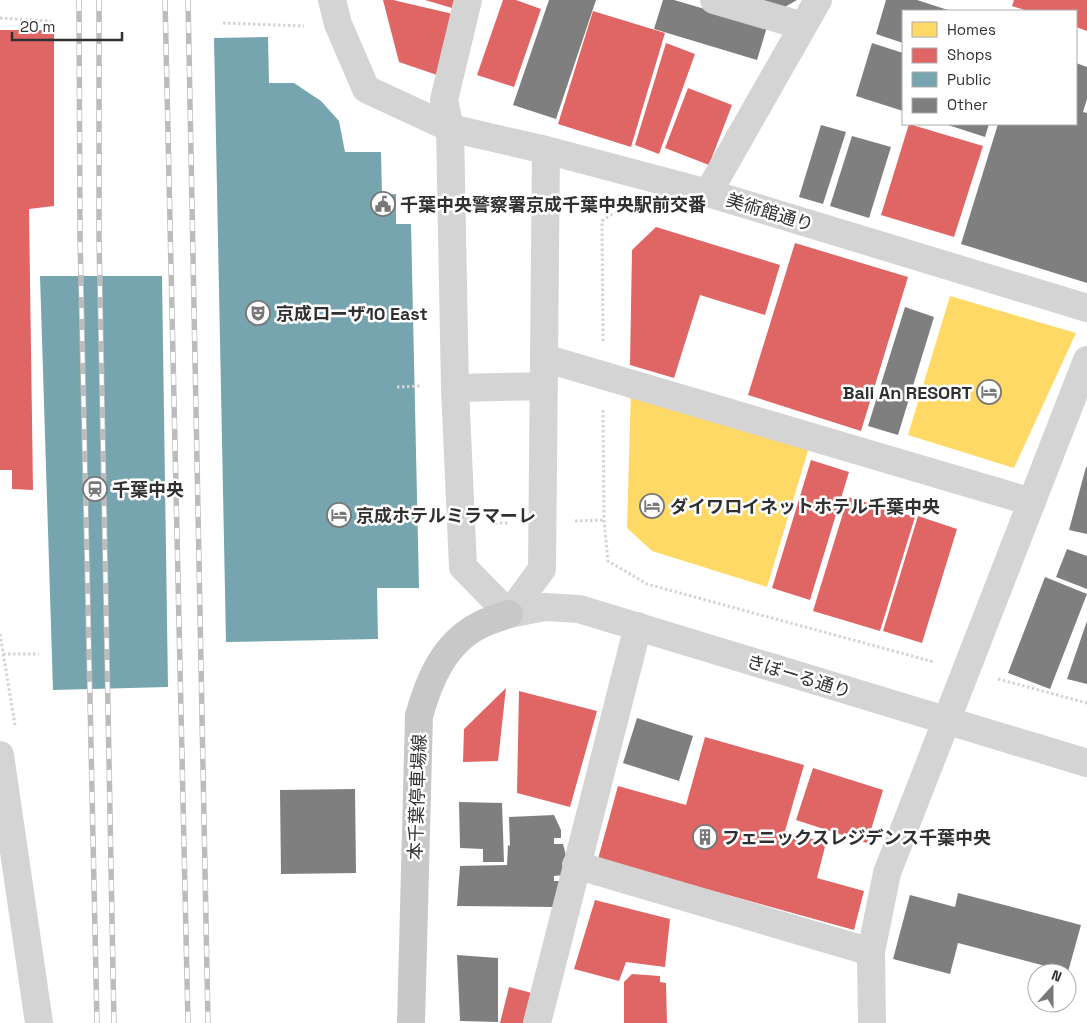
<svg xmlns="http://www.w3.org/2000/svg" width="1087" height="1023" font-family="'Space Grotesk','Noto Sans JP',sans-serif">
<rect width="100%" height="100%" fill="#fff"/>
<path fill="#ffd966" d="M950,296L1076,333L1014,468L908,435Z
M631,389L810,444L767,587L652,551L627,528Z"/>
<path fill="#e06666" d="M383,0H393L453,14L437,75L399,62Z
M425,0H455L452,8Z
M503,0H516L541,9L514,87L477,75Z
M1014,0H1087V31L1076,27V11H1028L1012,6Z
M593,11L665,33L631,147L558,124Z
M0,30H54V206L29,209L33,490L12,489V470H0Z
M666,43L695,54L659,154L635,145Z
M688,88L732,105L709,165L665,148Z
M909,124L983,146L954,237L881,215Z
M656,227L780,265L765,315L700,295L674,378L630,365L632,250Z
M795,243L908,277L861,431L748,395Z
M811,460L849,472L810,600L772,588Z
M848,497L915,517L880,631L813,611Z
M918,516L957,529L922,643L883,631Z
M506,688L498,761L463,762L464,729Z
M519,691L597,711L570,807L517,793Z
M705,737L804,765L785,831L826,843L817,878L864,891L854,930L598,859L618,786L686,805Z
M813,768L883,790L867,843L796,820Z
M595,900L670,919L665,967L626,962L619,981L574,969Z
M632,974L660,976V982L666,983L667,1023H624V982Z
M509,987L532,993L524,1023H500Z"/>
<path fill="#76a5af" d="M268,37L269,83H294L321,101L339,121L345,152H381L382,195L396,194V224H411L419,588H377L378,639L226,642L214,38Z
M40,276H162L168,687L53,690Z"/>
<path fill="#7f7f7f" d="M549,0H596L556,119L513,105Z
M663,0H674L767,27L757,60L654,29Z
M753,0H797L783,8Z
M886,0H917L951,11H903V43L876,34Z
M872,43L903,53V111L856,96Z
M1076,63L1087,67V99L1083,112L1087,113V283L961,244L998,124H1076Z
M945,124H989L985,137Z
M821,125L846,132L823,204L799,197Z
M852,136L891,147L869,218L830,206Z
M905,307L934,317L898,435L868,426Z
M1086,467H1087V534L1069,530Z
M1067,549L1087,556V589L1056,577Z
M1045,577L1087,594L1050,689L1008,673Z
M1087,621V684L1067,679Z
M637,718L693,736L679,781L623,763Z
M355,789L356,873L281,874L280,790Z
M459,802L502,803L504,862H483V849L460,848Z
M554,815L561,830V838H554V844H563L567,859L564,875L554,876V881H560L554,907L457,906L460,866L507,865L508,845L510,846L509,817Z
M958,893L1081,925L1068,972L958,943L950,974L893,959L910,895L955,907Z
M457,955L498,958V1022L460,1021Z"/>
<g fill="none" stroke-linecap="round" stroke-linejoin="round">
<path stroke="#d4d4d4" stroke-width="3" stroke-dasharray="2.5 2.5" stroke-linecap="butt" d="M0,18L51,21
M223,23L304,26
M603,341L602,221L626,205
M397,387L420,386
M603,410L604,520L608,561L647,584L934,662
M575,521L604,520
M495,523H509
M0,634L15,725
M3,654H39
M998,679L1087,703"/>
<path stroke="#d4d4d4" stroke-width="28" d="M332,0L338,24L366,89L450,128L546,150L708,193L1087,308
M468,0L444,100L450,128L455,388L463,567L509,614
M714,0L803,26
M708,193L818,0
M544,358L1032,502
M455,388L544,386
M509,614L545,607L579,609L1087,763
M509,614L542,569L546,150
M0,755L39,1023
M576,865L871,952
M537,1023L638,626
M872,1023L871,952L887,873L1087,360"/>
<path stroke="#c8c8c8" stroke-width="28" d="M411,1023L419,716C429,680 444,643 480,625C489,620 499,618 509,614"/>
<defs>
<path id="rail" d="M79,0L80,237L97,1023
M99,0V238L114,1023
M165,0L188,1023
M188,0L208,1023"/>
</defs>
<use href="#rail" stroke="#bcbcbc" stroke-width="5.5"/>
<use href="#rail" stroke="#fff" stroke-width="4" stroke-dasharray="11" stroke-linecap="butt"/>
</g>
<defs>
<symbol id="civic-ring" viewBox="-11 -11 22 22"><circle r="9.5" fill="#fff" stroke="#787878" stroke-width="1.5"/><path d="M-.6-6.5H3V-4.5H.6V-3L4-1V1h2V6H-6V1h2V-1L-.6-3ZM-1.2 2.5V6h2.4V2.5Z" fill="#787878"/></symbol>
<symbol id="theatre-ring" viewBox="-11 -11 22 22"><circle r="9.5" fill="#fff" stroke="#787878" stroke-width="1.5"/><path d="M-5-5.5Q0-4 5-5.5V0Q5 5 0 6Q-5 5-5 0ZM-3.3-2.5H-1v1.5H-3.3ZM1-2.5H3.3v1.5H1ZM-2.8 1Q0 5.5 2.8 1Z" fill="#787878"/></symbol>
<symbol id="hotel-ring" viewBox="-11 -11 22 22"><circle r="9.5" fill="#fff" stroke="#787878" stroke-width="1.5"/><path d="M-6-4.5h1.5V1H6V5H4.5V3h-9V5H-6ZM-4 0a1.8 1.8 0 1 1 3.6 0ZM.5 0V-2.5h3Q6-2.5 6 0Z" fill="#787878"/></symbol>
<symbol id="station-ring" viewBox="-11 -11 22 22"><circle r="9.5" fill="#fff" stroke="#787878" stroke-width="1.5"/><path d="M-3-6H3Q5-6 5-4V2Q5 4 3 4L4.5 6H3L1.5 4h-3L-3 6H-4.5L-3 4Q-5 4-5 2V-4Q-5-6-3-6ZM-3.5-4v3h7v-3ZM-3.5 1v1.5H-2V1ZM2 1v1.5H3.5V1Z" fill="#787878"/></symbol>
<symbol id="building-ring" viewBox="-11 -11 22 22"><circle r="9.5" fill="#fff" stroke="#787878" stroke-width="1.5"/><path d="M-4-6H4V6H1V3H-1V6H-4ZM-2.5-4.3h1.7v1.8h-1.7ZM.8-4.3h1.7v1.8H.8ZM-2.5-1h1.7V.8h-1.7ZM.8-1h1.7V.8H.8Z" fill="#787878"/></symbol>
</defs>
<g fill-rule="evenodd">
<use href="#civic-ring" x="369" y="190" width="28" height="28"/>
<use href="#theatre-ring" x="244" y="299" width="28" height="28"/>
<use href="#hotel-ring" x="975" y="378" width="28" height="28"/>
<use href="#station-ring" x="81" y="475" width="28" height="28"/>
<use href="#hotel-ring" x="638" y="492" width="28" height="28"/>
<use href="#hotel-ring" x="325" y="501" width="28" height="28"/>
<use href="#building-ring" x="691" y="823" width="28" height="28"/>
</g>
<g text-anchor="middle" dominant-baseline="central" stroke-width="5" stroke-linejoin="round" paint-order="stroke">
<g font-size="18" font-weight="bold" fill="#303030" stroke="#fff" text-anchor="start">
<text x="400" y="204">千葉中央警察署京成千葉中央駅前交番</text>
<text x="276" y="313">京成ローザ10 East</text>
<text x="972" y="392" text-anchor="end">Bali An RESORT</text>
<text x="112" y="489">千葉中央</text>
<text x="670" y="506">ダイワロイネットホテル千葉中央</text>
<text x="356" y="515">京成ホテルミラマーレ</text>
<text x="722" y="837">フェニックスレジデンス千葉中央</text>
</g>
<g font-size="18" fill="#303030" stroke="#fff">
<text transform="translate(770 212) rotate(17)">美術館通り</text>
<text transform="translate(799 676) rotate(17)">きぼーる通り</text>
<text transform="translate(417 797) rotate(-88)">本千葉停車場線</text>
</g>
</g>
<rect x="902" y="10" width="175" height="115" fill="#ffffff" stroke="#acacac"/>
<rect x="912" y="22" width="25" height="15" fill="#ffd966" stroke="#acacac"/>
<text x="947" y="35" font-size="15" fill="#303030">Homes</text>
<rect x="912" y="48" width="25" height="15" fill="#e06666" stroke="#acacac"/>
<text x="947" y="60" font-size="15" fill="#303030">Shops</text>
<rect x="912" y="72" width="25" height="15" fill="#76a5af" stroke="#acacac"/>
<text x="947" y="85" font-size="15" fill="#303030">Public</text>
<rect x="912" y="98" width="25" height="15" fill="#7f7f7f" stroke="#acacac"/>
<text x="947" y="110" font-size="15" fill="#303030">Other</text>
<g transform="translate(1052 988) rotate(21)"><circle r="24" fill="#ffffff" stroke="#acacac"/>
<path d="M0-4L9 19L0 12L-9 19Z" fill="#787878"/>
<text y="-8" font-size="14" font-weight="bold" text-anchor="middle" fill="#303030">N</text>
</g>
<path d="M12 32v8h110v-8" fill="none" stroke="#303030" stroke-width="2.5"/>
<text x="20" y="32" font-size="15" fill="#303030" stroke="#ffffff" stroke-width="4" paint-order="stroke">20 m</text>
</svg>
